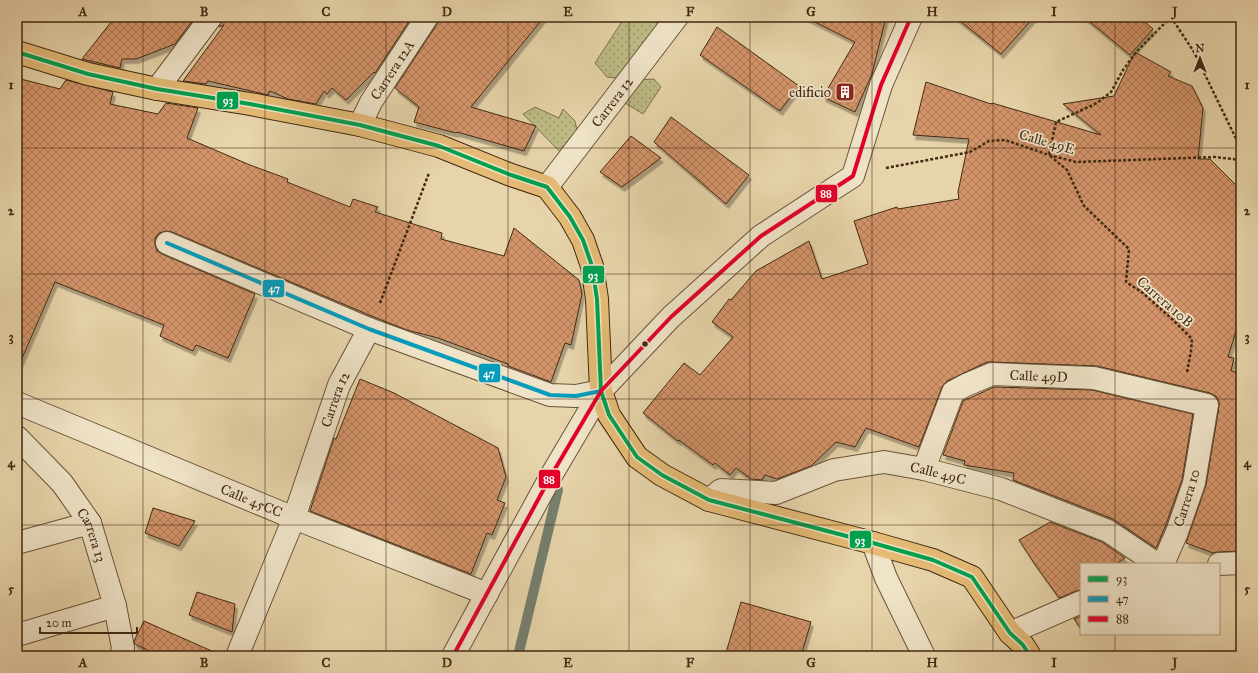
<svg xmlns="http://www.w3.org/2000/svg" width="1258" height="673" font-family="'IM FELL Great Primer',serif">
<defs>
<pattern id="grass-dots" width="8" height="8" patternUnits="userSpaceOnUse"><rect width="8" height="8" fill="#bdbb84"/><path d="M2 2h.1M6 6h.1" fill="none" stroke="#9b986b" stroke-width="1.8" stroke-linecap="round"/></pattern>
<pattern id="building-cross-hatch" width="8" height="8" patternUnits="userSpaceOnUse"><rect width="8" height="8" fill="#d4946b"/><path d="M0 0l8 8M0 8l8-8" fill="none" stroke="#ae7957"/></pattern>
<filter id="shadow"><feDropShadow dx="2.5" dy="4.5" stdDeviation="0" flood-color="#0004"/></filter>
</defs>
<rect width="100%" height="100%" fill="#e7d4aa"/>
<filter id="stains"><feTurbulence type="fractalNoise" baseFrequency=".005" numOctaves="4"/><feColorMatrix values="0 0 0 0 .2 0 0 0 0 .09 0 0 0 0 .02 0 0 0 .5 -.17"/></filter>
<radialGradient id="worn" r=".72"><stop offset=".6" stop-color="#630" stop-opacity="0"/><stop offset="1" stop-color="#630" stop-opacity=".3"/></radialGradient>
<path fill="url(#grass-dots)" stroke="#7f724b" d="M627,17H650L656,20L661,36L630,79L607,77L595,63L623,20Z
M654,79L661,87L643,114L622,101L639,80Z
M535,107L559,118L563,109L575,121L579,140L566,158L523,114Z"/>
<g fill="none" stroke-linecap="round" stroke-linejoin="round">
<path stroke="#757f6e" stroke-width="10" d="M518,656L558,490"/>
</g>
<path fill="url(#building-cross-hatch)" stroke="#412a12" filter="url(#shadow)" d="M115,17H195L175,44L136,59H122L120,68L82,59Z
M223,17H412L375,73L374,72L346,100L332,88L327,94L324,91L316,104L288,99L270,91L268,95L208,81L206,84L183,81L224,25L219,27Z
M439,17H544L471,107L536,126L524,151L457,132L456,133L414,122L419,107L395,88L437,24Z
M805,17H886L872,74L855,112L823,97L855,42Z
M955,17H1034L1001,54Z
M1084,17H1139L1153,29L1130,55Z
M717,27L799,86L780,111L700,55Z
M1135,52L1171,72L1168,76L1192,86L1203,108L1198,159H1210L1241,190V315L1228,357L1234,358L1231,371L1241,374V551L1218,552L1213,553L1186,543L1206,485L1219,407V401L1216,396L1210,393L1097,366L992,362H987L947,381L942,387L919,447L866,428L855,447L836,442L811,466L777,479L765,475L762,480L751,479L736,468L730,475L715,463L713,465L679,440L678,441L643,413L684,363L700,375L733,337L712,322L729,299L731,300L756,271L809,241L822,279L868,264L854,221L897,207L898,209L959,199L958,192L969,139L913,135L926,82L991,104L992,103L1101,135L1063,104L1114,96Z
M17,78L60,89L66,80L113,92L110,104L158,114L166,103L198,108L187,138L250,165L288,179L287,182L350,207L353,199L378,207L375,212L442,233L441,239L504,256L514,228L579,280L582,294L571,345L565,343L551,382L508,366V364L438,338L407,330L374,317L172,232L166,231L159,233L155,238V245L157,251L162,254L255,294L228,358L196,345L193,351L160,336L164,325L55,282L17,370Z
M671,117L749,175L726,204L654,142Z
M631,136L661,158L622,187L600,172Z
M360,379L394,393L498,448L506,477L497,500L505,503L492,535L487,533L471,574L310,511L334,438L336,439Z
M994,387L1092,390L1193,414L1182,480L1165,527L1156,548L1113,519L1013,480L1014,473L964,465L965,461L943,455L963,401Z
M153,508L195,521L179,546L145,533Z
M1050,522L1102,542L1125,558L1116,564H1081V590L1076,591L1059,598L1034,563L1019,540Z
M197,592L235,604L232,632L189,615Z
M741,602L811,622L801,656H725Z
M1081,616V629L1074,619Z
M144,621L223,656H159L135,644L134,641Z"/>
<g fill="none" stroke-linecap="round" stroke-linejoin="round">
<defs>
<g id="minor">
<path d="M157,89L211,17"/>
<path id="s1" d="M360,125L371,102L427,17"/>
<path id="s2" d="M547,187L677,17"/>
<path d="M167,243L369,329L550,395L576,396L601,391"/>
<path id="s3" d="M17,403L294,518L487,594"/>
<path id="s4" d="M17,437L62,483L90,523L115,606L123,648L121,656"/>
<path id="s5" d="M924,469L953,392L966,385L992,374L1094,378L1207,405L1194,483L1177,532L1163,564"/>
<path id="s6" d="M709,500L721,490L776,493L834,470L884,462L924,469L1001,489L1108,531L1157,564"/>
<path d="M17,543L90,523"/>
<path d="M873,543L886,578L924,656"/>
<path d="M1219,564L1241,563"/>
<path d="M1010,633L1081,602"/>
<path d="M17,635L115,606"/>
<path id="s7" d="M237,656L294,518L339,385L369,329"/>
<path d="M453,656L552,474L601,391L671,317L761,236L853,176L881,85L911,17"/>
</g>
<path id="major" d="M17,52L88,74L157,89L250,104L360,125L439,146L511,175L547,187L570,217L583,240L592,266L597,299L601,391L609,415L637,457L662,475L709,500L873,543L933,560L972,577L1010,633L1023,645L1030,656"/>
</defs>
<use href="#minor" stroke="#6a5438" stroke-width="24"/>
<use href="#major" stroke="#412a12" stroke-width="24"/>
<path stroke="#412a12" stroke-width="2.5" stroke-dasharray="3 2" stroke-linecap="butt" d="M1171,17L1137,51L1123,70L1111,92L1097,103L1056,122L1049,155L1067,170L1084,206L1129,249L1126,282L1143,293L1174,321L1192,339L1191,351L1187,372
M1171,17L1194,52L1241,149
M886,168L970,152L989,141L1005,140L1049,155L1076,162L1215,157L1241,160
M380,303L429,173"/>
<use href="#minor" stroke="#efe3c8" stroke-width="22"/>
<use href="#major" stroke="#e4ba75" stroke-width="22"/>
<defs>
<path id="bus-1" d="M17,52L88,74L157,89L250,104L360,125L439,146L511,175L547,187L570,217L583,240L592,266L597,299L601,391L609,415L637,457L662,475L709,500L873,543L933,560L972,577L1010,633L1023,645L1030,656"/>
<path id="bus-2" d="M167,243L369,329L550,395L576,396L601,391"/>
<path id="bus-3" d="M453,656L552,474L601,391L671,317L761,236L853,176L881,85L911,17"/>
</defs>
<use href="#bus-1" stroke="#efe3c8" stroke-width="7"/>
<use href="#bus-2" stroke="#efe3c8" stroke-width="7"/>
<use href="#bus-3" stroke="#efe3c8" stroke-width="7"/>
<use href="#bus-1" stroke="#03a04e" stroke-width="4"/>
<use href="#bus-2" stroke="#069cbb" stroke-width="4"/>
<use href="#bus-3" stroke="#e4002b" stroke-width="4"/>
</g>
<path fill="none" stroke="#412a12" stroke-width="1" stroke-opacity="0.55" d="M143,17V656M265,17V656M386,17V656M508,17V656M629,17V656M750,17V656M872,17V656M993,17V656M1115,17V564M17,148H1241M17,274H1241M17,399H1241M17,525H1241M1115,634V656"/>
<defs>
<symbol id="building-square" viewBox="-11 -11 22 22"><rect x="-9" y="-9" width="18" height="18" rx="4" fill="#8f2418" stroke="#efe3c8"/><path d="M-4-6H4V6H1V3H-1V6H-4ZM-2.5-4.3h1.7v1.8h-1.7ZM.8-4.3h1.7v1.8H.8ZM-2.5-1h1.7V.8h-1.7ZM.8-1h1.7V.8H.8Z" fill="#fff"/></symbol>
</defs>
<g fill-rule="evenodd">
<use href="#building-square" x="834" y="81" width="22" height="22"/>
</g>
<circle fill="#412a12" stroke="#efe3c8" stroke-width="1.5" cx="645" cy="344" r="3.5"/>
<g text-anchor="middle" dominant-baseline="central" stroke-width="3.5" stroke-linejoin="round" paint-order="stroke">
<g font-size="14" fill="#412a12" stroke="#efe3c8">
<text stroke="none"><textPath href="#s1" startOffset="64">Carrera 12A</textPath></text>
<text stroke="none"><textPath href="#s2" startOffset="107">Carrera 12</textPath></text>
<text transform="translate(1047 142) rotate(16)">Calle 49E</text>
<text transform="translate(1165 302) rotate(41)">Carrera 10B</text>
<text stroke="none"><textPath href="#s5" startOffset="172">Calle 49D</textPath></text>
<text stroke="none"><textPath href="#s7" startOffset="275">Carrera 12</textPath></text>
<text stroke="none"><textPath href="#s6" startOffset="239">Calle 49C</textPath></text>
<text transform="translate(1187 498) rotate(-73)">Carrera 10</text>
<text stroke="none"><textPath href="#s3" startOffset="254">Calle 45CC</textPath></text>
<text stroke="none"><textPath href="#s4" startOffset="125">Carrera 13</textPath></text>
</g>
<g font-size="14" fill="#412a12" stroke="#efe3c8" text-anchor="end">
<text x="831" y="92">edificio</text>
</g>
</g>
<g stroke="#efe3c8" stroke-width="1.5">
<rect x="216" y="91" width="23" height="19" rx="4" fill="#03a04e"/>
<rect x="815" y="184" width="23" height="19" rx="4" fill="#e4002b"/>
<rect x="582" y="265" width="23" height="19" rx="4" fill="#03a04e"/>
<rect x="262" y="279" width="23" height="19" rx="4" fill="#069cbb"/>
<rect x="478" y="363" width="23" height="20" rx="4" fill="#069cbb"/>
<rect x="538" y="469" width="23" height="20" rx="4" fill="#e4002b"/>
<rect x="849" y="530" width="23" height="19" rx="4" fill="#03a04e"/>
</g>
<g font-size="11" text-anchor="middle" font-weight="bold" fill="#fff">
<text x="228" y="104">93</text>
<text x="826" y="197">88</text>
<text x="593" y="279">93</text>
<text x="274" y="292">47</text>
<text x="489" y="377">47</text>
<text x="549" y="483">88</text>
<text x="860" y="544">93</text>
</g>
<rect width="1258" height="673" fill="none" stroke="#e7d4aa" stroke-width="44"/>
<rect x="1080" y="563" width="140" height="72" fill="#efe3c8" stroke="#a9997f"/>
<rect x="1088" y="576" width="20" height="6" fill="#03a04e" stroke="#a9997f"/>
<text x="1116" y="583" font-size="12" fill="#412a12">93</text>
<rect x="1088" y="596" width="20" height="6" fill="#069cbb" stroke="#a9997f"/>
<text x="1116" y="603" font-size="12" fill="#412a12">47</text>
<rect x="1088" y="616" width="20" height="6" fill="#e4002b" stroke="#a9997f"/>
<text x="1116" y="623" font-size="12" fill="#412a12">88</text>
<g transform="translate(1200 58)" stroke="#efe3c8" stroke-width="3" paint-order="stroke">
<path d="M0-3L7 15L0 10L-7 15Z" fill="#412a12"/>
<text y="-6" font-size="11" font-weight="bold" text-anchor="middle" fill="#412a12">N</text>
</g>
<path d="M40 627v6h97v-6" fill="none" stroke="#412a12" stroke-width="2"/>
<text x="46" y="627" font-size="12" fill="#412a12" stroke="#efe3c8" stroke-width="3" paint-order="stroke">20 m</text>
<rect x="22" y="22" width="1214" height="629" fill="none" stroke="#412a12" stroke-width="1.5"/>
<g font-size="13" text-anchor="middle" font-weight="bold" fill="#412a12">
<text x="83" y="16">A</text>
<text x="204" y="16">B</text>
<text x="326" y="16">C</text>
<text x="447" y="16">D</text>
<text x="568" y="16">E</text>
<text x="690" y="16">F</text>
<text x="811" y="16">G</text>
<text x="932" y="16">H</text>
<text x="1054" y="16">I</text>
<text x="1175" y="16">J</text>
<text x="11" y="89">1</text>
<text x="1247" y="89">1</text>
<text x="11" y="215">2</text>
<text x="1247" y="215">2</text>
<text x="11" y="341">3</text>
<text x="1247" y="341">3</text>
<text x="11" y="467">4</text>
<text x="1247" y="467">4</text>
<text x="11" y="593">5</text>
<text x="1247" y="593">5</text>
<text x="83" y="667">A</text>
<text x="204" y="667">B</text>
<text x="326" y="667">C</text>
<text x="447" y="667">D</text>
<text x="568" y="667">E</text>
<text x="690" y="667">F</text>
<text x="811" y="667">G</text>
<text x="932" y="667">H</text>
<text x="1054" y="667">I</text>
<text x="1175" y="667">J</text>
</g>
<rect width="100%" height="100%" filter="url(#stains)"/>
<rect width="100%" height="100%" fill="url(#worn)"/>
</svg>
